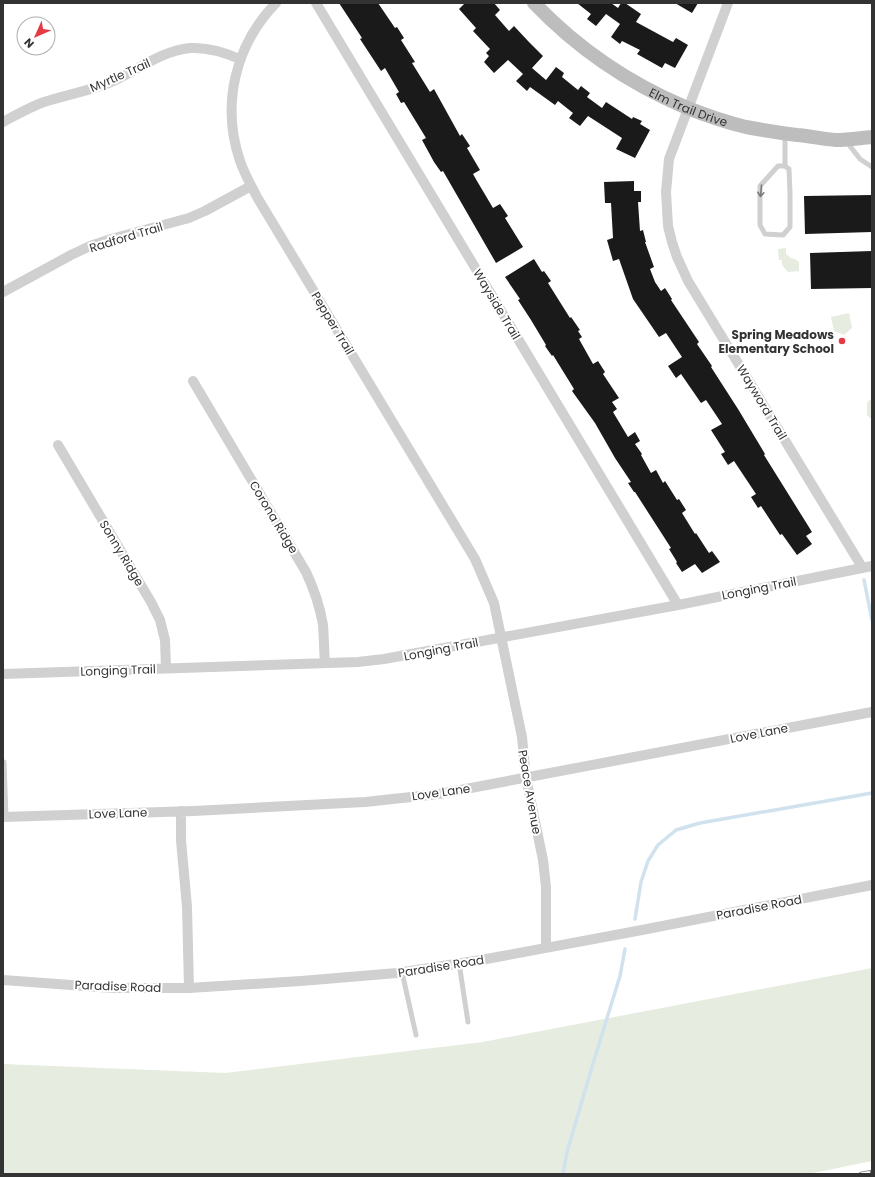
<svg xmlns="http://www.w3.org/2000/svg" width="875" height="1177" font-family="Poppins,sans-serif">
<rect width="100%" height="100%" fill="#fff"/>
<path fill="#e6ecdf" d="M786,248V254L791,258L795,259L799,262V271L788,272L782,265V260H779L778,249Z
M849,313L852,328L844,335L834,331L831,317Z
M869,400H872V417L870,418L867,415V403Z
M872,968V1161L808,1174H3V1064L225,1073L483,1042Z"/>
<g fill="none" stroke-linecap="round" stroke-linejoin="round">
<path stroke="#cfe2ee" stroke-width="3.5" d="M864,580L872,620
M635,919L641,882L648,861L658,845L676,830L700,823L872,793
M563,1174L567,1152L592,1067L620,976L625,949"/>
</g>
<path fill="#1a1a1a" d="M339,3H378L395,28L397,27L404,38L401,40L415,62L412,63L430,92L434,89L460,136L462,134L470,146L467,148L480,170L473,174L477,181L493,208L500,204L508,216L505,218L523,247L496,263L443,171L441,172L434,162L422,140L426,138L404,102L401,103L396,94L399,92L385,68L381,71L360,39L362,38Z
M465,3H494L500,10L495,15L509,31L514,26L528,41L543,56L532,68L546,80L556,67L564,73L562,77L578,90L581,86L590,93L587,97L602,108L606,102L632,119L633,117L642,121L640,124L650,130L635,158L616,149L622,138L588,116L580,126L569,118L573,113L558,101L555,105L530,87L527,91L516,81L523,74L508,60L494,73L484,62L489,56L486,53L490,49L473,31L476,28L459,9Z
M577,3H611L618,8L621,3H625L641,14L636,22L673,42L676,38L688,45L675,68L665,63L662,68L637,54L640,50L622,41L620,44L611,37L620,24L606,14L596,26L587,19L591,14Z
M675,3H698L692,13Z
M634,181V191H641V202H638L640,231L643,230L646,242H645L654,267L650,269L655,282L661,291L665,288L672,299L671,300L699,342L697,344L712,366L711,367L738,409L765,454L764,455L812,532L806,536L812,544L797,555L782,534L780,535L761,506L758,508L751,497L756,494L734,461L728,465L721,454L725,452L711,430L722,424L706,400L701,403L681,374L676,378L668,366L682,357L666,333L659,337L633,299L619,259L613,261L607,240L613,238L611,203H605L604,182Z
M872,195V232L805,234L804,196Z
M872,251V288L811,289L810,253Z
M534,259L542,272L544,271L551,281L548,283L570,318L571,317L580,330L578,331L582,337L579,339L593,364L598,361L605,372L603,374L619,398L612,402L617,409L613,412L628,437L635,432L640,441L635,444L642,454L641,455L651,473L656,470L663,483L665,481L677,500L679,499L686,510L682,513L695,534L696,533L709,553L712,551L720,562L702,573L695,564L682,572L676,563L677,562L669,549L671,548L635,492H634L628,483L631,482L615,458L595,423L572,391L574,389L553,355L552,356L545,346L546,345L531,320L518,300L520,299L505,277Z"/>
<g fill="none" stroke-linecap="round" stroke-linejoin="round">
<path stroke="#d0d0d0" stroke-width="5" d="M785,135V166L789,169L790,193V227L783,235L765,234L760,225V186L778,166H785
M846,141L860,159L872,167
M4,762L6,817
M459,963L468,1022
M402,972L416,1035"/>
<path stroke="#d0d0d0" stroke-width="10" d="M276,3C235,45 221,105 240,161C244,173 251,185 257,197L475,559L494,603L522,737L526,778L543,860L546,887V947
M316,3L678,605
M728,3L669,159L666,192L668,226L672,242L677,257L688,281L862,567
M3,122C16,115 30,107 44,102C66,95 88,91 109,83C135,72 160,51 190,48C208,47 224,52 240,59
M3,292L71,255L90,246L111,239L189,218L205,211L251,186
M193,381L306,572C314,589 320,607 323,625C324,638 324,651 325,663
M58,445L151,602L160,620L165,640L166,668
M3,674L358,662L384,659L678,605L872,566
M181,811V840L187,907L189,988
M3,817L194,811L365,802L439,794L872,712
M3,980L112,988H189L301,981L397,973L481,960L642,930L872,885"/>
<path stroke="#bdbdbd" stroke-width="14" id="s1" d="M534,3C578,49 626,82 685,107C705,115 725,122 746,127C762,130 780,133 797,135C809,136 823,139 836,140C848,140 860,138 872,137"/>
<defs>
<path id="rail" d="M861,1174L872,1172"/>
</defs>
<use href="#rail" stroke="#888" stroke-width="4.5"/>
<use href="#rail" stroke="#fff" stroke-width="3" stroke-dasharray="9" stroke-linecap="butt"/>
</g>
<defs><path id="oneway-shaft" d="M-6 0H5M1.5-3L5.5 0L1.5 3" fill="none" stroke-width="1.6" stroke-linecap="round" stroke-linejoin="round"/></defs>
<use stroke="#7a7a7a" href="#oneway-shaft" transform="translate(761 191) rotate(95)"/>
<circle fill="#e63946" stroke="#fff" stroke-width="1.5" cx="842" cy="341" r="4"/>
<g text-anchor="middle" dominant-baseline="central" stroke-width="4" stroke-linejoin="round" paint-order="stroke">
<g font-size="12" fill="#333" stroke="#fff">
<text transform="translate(120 75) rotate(-24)">Myrtle Trail</text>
<text stroke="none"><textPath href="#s1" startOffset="188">Elm Trail Drive</textPath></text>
<text transform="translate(126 237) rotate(-17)">Radford Trail</text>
<text transform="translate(497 304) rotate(59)">Wayside Trail</text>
<text transform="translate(333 323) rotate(59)">Pepper Trail</text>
<text transform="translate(762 402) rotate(59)">Wayword Trail</text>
<text transform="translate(274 517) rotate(59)">Corona Ridge</text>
<text transform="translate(122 553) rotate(59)">Sonny Ridge</text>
<text transform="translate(759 588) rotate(-11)">Longing Trail</text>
<text transform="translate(441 649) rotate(-11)">Longing Trail</text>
<text transform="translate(118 670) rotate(-2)">Longing Trail</text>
<text transform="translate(759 733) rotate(-11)">Love Lane</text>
<text transform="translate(441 792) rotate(-8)">Love Lane</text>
<text transform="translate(530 792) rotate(80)">Peace Avenue</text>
<text transform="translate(118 813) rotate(-2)">Love Lane</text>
<text transform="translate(759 907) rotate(-11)">Paradise Road</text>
<text transform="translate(441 966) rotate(-9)">Paradise Road</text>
<text transform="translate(118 986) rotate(2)">Paradise Road</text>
</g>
<g font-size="12" font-weight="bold" fill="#333" stroke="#fff" text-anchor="end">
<text x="834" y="334">Spring Meadows<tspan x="834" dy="14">Elementary School</tspan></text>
</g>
</g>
<rect width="875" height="1177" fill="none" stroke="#333333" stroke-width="8"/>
<g transform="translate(36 36) rotate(225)"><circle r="19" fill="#ffffff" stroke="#adadad"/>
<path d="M0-3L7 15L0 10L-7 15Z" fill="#e63946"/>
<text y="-6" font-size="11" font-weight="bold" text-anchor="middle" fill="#333333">N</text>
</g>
</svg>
